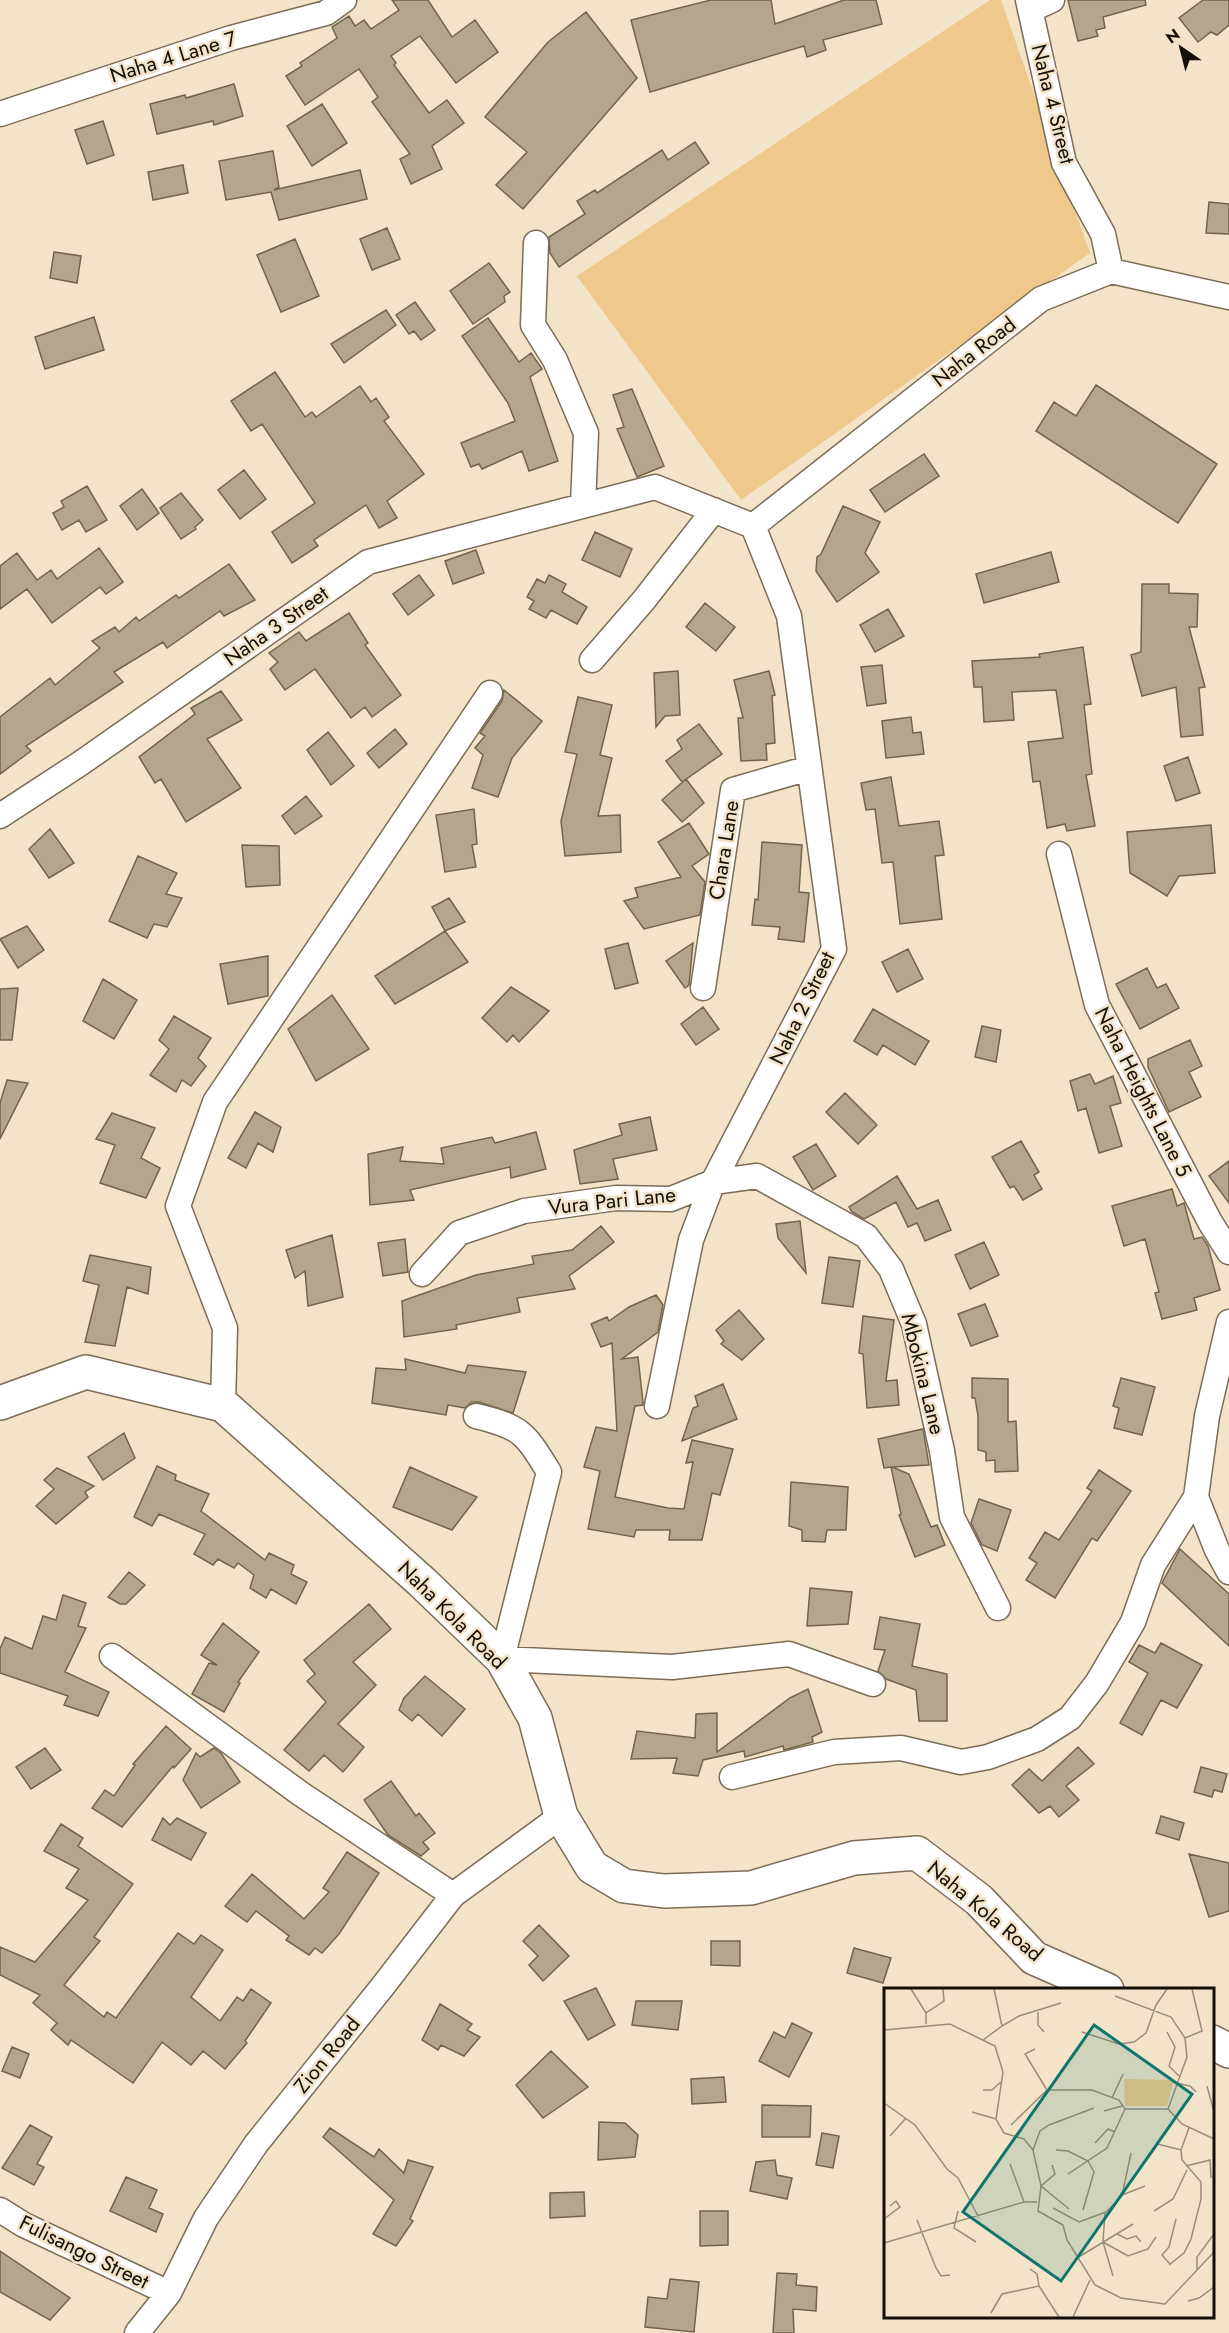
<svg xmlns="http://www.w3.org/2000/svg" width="1229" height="2333" font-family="Jost,sans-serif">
<rect width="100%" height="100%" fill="#f3e3c9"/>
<path fill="#eec98b" d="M990,0H1001L1090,253L741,500L577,276Z"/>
<path fill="#b4a58d" stroke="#72654e" stroke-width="1.5" d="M392,0H428L452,37L475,20L498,52L456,83L420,36L391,56L396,63L394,65L429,113L447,100L464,123L432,146L442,169L411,184L400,159L410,154L372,102L378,97L359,69L305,105L286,76L302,66L300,63L337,38L332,27L349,16L355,26L364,20L371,29L399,10Z
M711,0H771L775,24L844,0H876L882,24L823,40L826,50L807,57L804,46L650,92L631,20Z
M1068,0H1145L1146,5L1103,17L1105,28L1096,30L1098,36L1078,41Z
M1203,0H1229V25L1217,35L1211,32L1198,42L1179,18Z
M586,12L637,78L523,209L496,185L527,152L485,117L548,42Z
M234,84L243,116L214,125L213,121L157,134L150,104L185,95L186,98Z
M322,104L347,143L312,166L287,126Z
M103,121L114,155L87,164L75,130Z
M695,142L709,163L559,267L550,253L549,237L585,214L577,201L595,190L597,193L662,150L668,160Z
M273,151L279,187L274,190L360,170L367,199L279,220L271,192L226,200L219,161Z
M183,165L188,193L153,200L148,172Z
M1209,202L1229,204V234L1206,233Z
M387,228L400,259L372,270L360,239Z
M295,239L319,296L281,312L257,255Z
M54,252L81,256L77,283L50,278Z
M489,263L510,292L504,296L505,302L473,324L450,291Z
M415,302L435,330L421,340L414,331L409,334L396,315Z
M386,310L396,325L344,363L331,344Z
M94,317L104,350L45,369L35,337Z
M488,318L519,362L531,353L542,369L530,377L558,461L529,471L522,451L482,469L479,464L471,467L461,443L515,421L508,403L462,336Z
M275,372L305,417L312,412L316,417L360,386L371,402L376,398L389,417L384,421L424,474L387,501L397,518L379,528L366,505L314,540L318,546L292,563L272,532L315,503L262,424L251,431L231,401Z
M1096,385L1217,464L1178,523L1036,431L1054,402L1076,416Z
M632,389L664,466L637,477L617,429L624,427L613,395Z
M924,454L939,476L885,512L870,490Z
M244,470L266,499L240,519L218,490Z
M87,486L107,520L86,532L79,520L62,530L53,513L64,507L61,501Z
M142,489L159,513L137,530L120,506Z
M181,493L203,520L195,527L196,529L181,539L160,508Z
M843,506L880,522L865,553L879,572L837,602L816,571L817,557L821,554Z
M595,532L632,549L620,577L582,560Z
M99,548L123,582L106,594L100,587L52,623L27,589L0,609V566L17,553L37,580L51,570L57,579Z
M476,550L484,573L453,584L445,561Z
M1051,552L1059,582L984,603L976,574Z
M229,564L255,600L224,616L220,611L167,648L163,642L114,672L123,682L26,746L31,751L0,774V717L50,678L55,685L100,648L92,641L115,627L119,632L136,617L139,621L176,595L179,598Z
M419,575L434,595L408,615L393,594Z
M549,575L566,584L562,592L587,607L577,624L551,610L546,618L529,609L534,601L527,597L537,579L545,583Z
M1142,584H1169V593L1198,594L1197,627H1189L1205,687L1199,688L1203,735L1181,737L1176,687L1142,696L1131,655L1141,652Z
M705,603L735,627L716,651L686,627Z
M888,609L904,636L875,652L860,625Z
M349,613L368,643L365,645L401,695L372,717L365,707L351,718L315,669L285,690L270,669L278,662L269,653L299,632L306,641Z
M1083,647L1091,704L1084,705L1092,774L1086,775L1095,826L1067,831L1065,824L1047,828L1040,781L1033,782L1028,742L1063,738L1056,690L1012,692L1014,720L984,722L982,687H974L972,661L1040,657L1039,654Z
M882,665L886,703L867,706L861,667Z
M678,671L680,715L665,716L656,727L654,673Z
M769,671L775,695L772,696L775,743L766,744L767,760L741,761L738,718H743L734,680Z
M504,690L542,721L512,758L498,797L472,788L483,755L475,748L485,736L480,733L502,701Z
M221,691L242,720L207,739L241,788L186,822L161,779L155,783L139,757L195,714L191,708Z
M578,697L612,705L600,755L612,758L598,816L620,815L621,852L565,856L561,821L577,754L565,752Z
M911,717L913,733L921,732L924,754L886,758L882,721Z
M699,724L722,754L682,782L666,761L682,749L677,740Z
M395,729L407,744L379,768L367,753Z
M328,732L354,766L331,785L307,750Z
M1188,757L1200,793L1176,801L1164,766Z
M891,777L899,826L939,821L944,855L935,856L942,919L900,924L893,862L882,863L875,809L866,810L861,783Z
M686,779L704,803L682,822L662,800Z
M306,796L322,816L295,834L282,816Z
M474,809L477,844L472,845L476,867L445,872L436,815Z
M689,823L709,854L692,866L705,882L700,915L644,929L624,901L638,897L635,888L681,877L658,842Z
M1211,825L1215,873L1179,876L1167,896L1130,873L1127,832Z
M50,829L74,863L49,878L29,849Z
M762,842L802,845L799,892L809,893L804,942L778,939L780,927L752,925L755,899L758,900Z
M242,845L279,846L280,885L246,887Z
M138,856L177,873L166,894L182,898L167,927L154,924L147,938L109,921Z
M449,898L465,922L445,931L432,907Z
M27,926L44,950L18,968L0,939Z
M445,931L468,962L395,1004L375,976Z
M628,943L638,983L615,989L605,949Z
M693,943L689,985L685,988L666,961Z
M908,949L923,979L897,992L882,962Z
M268,956V996L228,1004L220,964Z
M1147,968L1157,988L1166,984L1179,1008L1140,1029L1116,984Z
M103,979L137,1000L114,1039L83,1021Z
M511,987L549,1011L519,1042L513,1035L507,1042L482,1018Z
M18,988L12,1040H0V989Z
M332,995L369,1049L316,1081L288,1029Z
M703,1007L719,1029L696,1045L681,1024Z
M873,1009L929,1041L915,1065L883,1045L877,1055L854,1041Z
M174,1016L211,1038L198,1058L206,1066L191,1086L182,1080L176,1092L150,1075L169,1049L159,1040Z
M982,1026L1001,1030L996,1062L975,1057Z
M1190,1040L1202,1066L1189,1072L1201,1097L1169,1112L1148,1067V1059Z
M1090,1074L1095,1084L1113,1076L1121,1103L1110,1106L1122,1146L1099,1153L1086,1108L1078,1111L1070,1081Z
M7,1080L28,1083L0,1139V1103Z
M845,1093L877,1125L858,1144L826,1112Z
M255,1112L281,1127L273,1152L258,1143L246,1168L228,1158Z
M112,1113L155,1128L141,1158L160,1168L146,1198L100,1183L115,1145L96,1139Z
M650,1117L657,1150L613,1159L618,1179L580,1184L574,1150L622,1135L619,1124Z
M536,1132L546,1169L511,1178L510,1167L410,1190L414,1200L370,1205L368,1154L403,1147L400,1161L444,1164L441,1148L492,1137L495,1143Z
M1021,1141L1039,1172L1034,1175L1042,1189L1023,1200L1014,1186L1010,1188L992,1157Z
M816,1144L836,1176L813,1190L793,1157Z
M1229,1161V1203L1209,1176Z
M897,1176L917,1209L938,1200L951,1230L925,1241L917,1223L908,1227L896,1202L864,1219L852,1212L849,1207Z
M1172,1189L1177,1206L1184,1203L1194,1239L1202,1237L1208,1246L1220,1290L1194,1298L1197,1310L1162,1319L1155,1293L1159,1292L1145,1239L1124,1246L1112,1206Z
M800,1221L806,1273L778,1238L776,1224Z
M601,1226L614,1242L569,1276L575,1289L517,1298L520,1312L456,1325L457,1329L404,1337L402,1301L476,1275L534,1264L532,1256L572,1250Z
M332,1235L343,1297L308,1306L305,1271L295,1278L286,1250Z
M405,1239L408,1272L383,1276L378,1243Z
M984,1242L999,1275L970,1289L955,1255Z
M90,1255L151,1267L148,1294L127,1287L115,1346L85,1342L99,1285L83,1281Z
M829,1257L860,1261L853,1307L822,1303Z
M656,1295L663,1305L658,1332L622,1359L638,1357L643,1402V1405L635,1406L615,1497L668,1508L684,1509L693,1462L686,1463L692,1440L733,1449L720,1495L712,1493L702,1540H669L670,1530H636L634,1537L588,1529L600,1471L584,1467L596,1427L617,1431L612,1343L601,1347L591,1324L607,1317L609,1321L629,1307Z
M985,1304L998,1336L971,1346L958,1314Z
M739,1310L764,1339L742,1360L721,1344L724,1341L716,1330Z
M863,1316L894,1320L886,1381L897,1380L899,1405L867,1408L863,1354L859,1353Z
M405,1359L465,1373L468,1365L526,1372L513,1413L479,1402H472L465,1408L448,1405L446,1415L372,1403L376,1368L406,1370Z
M972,1378L1008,1379V1422L1016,1421L1018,1471L995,1472V1460L986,1461V1452L978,1450V1416L975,1398H972Z
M1121,1378L1155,1387L1142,1435L1114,1428L1119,1408L1113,1406Z
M723,1384L737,1419L682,1441L693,1408L698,1406L695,1396Z
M923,1429L929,1465L892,1467L909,1474L931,1527L937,1525L945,1545L915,1557L899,1515L901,1514L891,1467L884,1468L878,1439Z
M124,1433L135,1458L103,1480L88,1457Z
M157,1466L176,1475L175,1480L209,1494L201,1511L265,1560L269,1553L294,1565L291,1574L307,1582L296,1604L271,1589L266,1598L250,1588L254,1575L238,1563L234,1568L218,1559L213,1565L194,1554L205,1534L159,1514L152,1526L134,1517Z
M410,1467L477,1497L452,1530L393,1507Z
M57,1468L94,1486L85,1492L88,1497L56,1524L36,1506L54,1489L44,1480Z
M1099,1470L1131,1491L1097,1541L1092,1538L1055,1598L1026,1580L1037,1563L1029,1558L1045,1532L1059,1540L1092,1491L1087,1488Z
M791,1482L848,1487L846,1530H827L825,1542L802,1541V1530L789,1526Z
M979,1499L1011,1510L997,1551L982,1545L971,1523Z
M1180,1549L1229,1594V1646L1162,1583Z
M129,1572L145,1585L126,1604H120L108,1597Z
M810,1588L852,1592L848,1624L807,1626Z
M63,1595L86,1603L78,1626L86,1628L65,1672L109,1692L98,1716L64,1705L68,1696L0,1673V1649L5,1637L32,1649L43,1616L56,1620Z
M369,1604L391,1629L353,1662L376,1685L338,1724L364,1747L343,1772L324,1755L309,1771L284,1750L326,1702L307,1681L315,1674L304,1660Z
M880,1617L920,1624L912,1666L947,1674V1721H919L916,1690L886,1679L878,1671L885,1650L874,1649Z
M223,1623L259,1652L238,1682L240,1683L224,1712L192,1694L209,1663L217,1665L201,1655Z
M1161,1643L1202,1665L1177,1708L1161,1700L1142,1735L1120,1723L1148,1673L1129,1662L1139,1645L1155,1653Z
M425,1676L465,1709L442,1736L418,1714L412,1721L399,1710L404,1698Z
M808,1689L822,1732L812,1737L813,1742L784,1750L783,1746L745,1757L744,1751L703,1760L698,1776L673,1773L677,1758L631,1759L637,1731L695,1738L696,1714L717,1713V1752L790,1698Z
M166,1726L191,1749L174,1768L173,1766L122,1827L92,1808L105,1790L114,1796L135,1765L133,1764Z
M1078,1747L1094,1764L1066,1786L1079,1800L1059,1817L1050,1806L1039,1813L1012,1785L1029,1769L1042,1781Z
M45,1748L61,1770L31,1789L16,1767Z
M214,1748L221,1753L240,1782L201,1808L183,1780L196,1753L200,1757Z
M1201,1767L1227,1774L1222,1792L1214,1790L1212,1797L1194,1792Z
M391,1781L416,1816L419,1813L435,1833L423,1842L429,1849L421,1856L388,1835L364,1800Z
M1161,1816L1184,1823L1179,1840L1156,1833Z
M163,1818L170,1825L177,1818L206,1833L191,1860L152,1840Z
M61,1824L83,1838L78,1846L133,1884L94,1937L100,1941L64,1985L104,2017L107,2012L116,2018L178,1933L194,1944L201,1935L223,1950L191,1997L220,2021L237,1997L243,2001L251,1989L271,2003L245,2041L247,2043L225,2069L203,2051L191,2065L162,2042L133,2083L71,2040L68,2045L51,2030L57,2023L33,2003L40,1995L0,1975V1947L35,1962L88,1900L66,1888L79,1869L44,1851Z
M347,1852L379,1873L339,1934L322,1953L315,1948L309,1955L286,1940L289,1936L256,1911L247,1922L225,1906L252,1874L304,1919L329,1892L323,1888Z
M1189,1854L1229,1863V1911L1209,1917Z
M539,1925L569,1956L543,1981L529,1965L538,1956L523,1941Z
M711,1941H740V1966L711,1965Z
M854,1948L891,1958L883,1983L847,1973Z
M596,1988L615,2025L588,2040L564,2001Z
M636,2001H682L678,2030L632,2025Z
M440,2004L472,2024L467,2030L480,2037L464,2056L441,2045L438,2050L422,2040Z
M792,2023L812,2033L789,2077L759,2061L774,2032L785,2038Z
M12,2047L29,2054L20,2078L2,2071Z
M551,2051L588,2087L543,2118L516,2085Z
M724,2077L726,2102L692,2104L691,2079Z
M762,2105L811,2106L810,2137H762Z
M599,2122L625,2123L638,2135L635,2157L598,2160Z
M30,2125L52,2137L37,2164L44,2167L34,2185L2,2168Z
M330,2128L374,2157L379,2149L404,2173L408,2160L433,2167L410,2219L413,2221L396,2246L373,2234L394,2200L323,2137Z
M822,2133L839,2136L833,2168L816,2165Z
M775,2160L777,2175L792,2178L787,2199L750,2191L756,2162Z
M126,2177L157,2190L149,2208L163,2214L156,2232L110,2211Z
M584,2192L585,2216L550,2218V2193Z
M700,2211H728V2245L700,2246Z
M0,2251L70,2298L50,2320L0,2292Z
M777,2273L797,2274L796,2285L817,2287L816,2311L793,2309L794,2333H773Z
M670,2279L699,2282L694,2332L645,2327L648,2297L667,2299Z"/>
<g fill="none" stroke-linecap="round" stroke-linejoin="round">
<defs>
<path id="street" d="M1028,0L1064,163L1103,234L1111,271
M1030,10L1052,0
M0,114L231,38L326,13L344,0
M536,243L533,325L555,360L586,433L583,505
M753,526L1041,299L1111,271L1229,297
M592,660L644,600L714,510
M0,816L81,763L368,562L655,487L753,526
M1059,854L1097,1005L1210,1222L1229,1252
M703,988L733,790L809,768
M422,1274L459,1233L524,1211L616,1198L671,1199L713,1182L757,1176L866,1236L891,1269L914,1324L942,1451L952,1517L998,1608
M223,1405L225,1328L178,1206L215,1102L490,693
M657,1406L691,1240L713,1182L834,949L789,616L753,526
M476,1416C522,1427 525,1433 549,1472L502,1659L672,1667L789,1654L873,1684
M1196,1497L1217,1550L1229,1572
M112,1656L301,1794L453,1895
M732,1777L834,1752L901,1748L961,1762L988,1757L1037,1739L1070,1718L1097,1683L1133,1622L1153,1565L1196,1497L1207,1416L1229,1322
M0,2210L24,2225L169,2293
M137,2333L169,2293L206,2218L256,2144L383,1986L453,1895L561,1816"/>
<path id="secondary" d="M0,1403L86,1372L223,1405L422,1582L502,1659L535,1718L561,1816L592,1867L624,1886L664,1891L751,1888L854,1858L917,1853L979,1900L1034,1958L1107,1990
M1212,2042L1229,2051"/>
</defs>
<use href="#street" stroke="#7b6d56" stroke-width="27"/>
<use href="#secondary" stroke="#7b6d56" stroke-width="36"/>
<use href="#street" stroke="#fff" stroke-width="24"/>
<use href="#secondary" stroke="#fff" stroke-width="33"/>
</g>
<g text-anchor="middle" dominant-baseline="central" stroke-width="5" stroke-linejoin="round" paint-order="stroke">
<g font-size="21" fill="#140f07" stroke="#f3e3c9">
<text transform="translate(173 57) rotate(-17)">Naha 4 Lane 7</text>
<text transform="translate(1053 104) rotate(76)">Naha 4 Street</text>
<text transform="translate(974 352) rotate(-38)">Naha Road</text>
<text transform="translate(276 626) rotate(-35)">Naha 3 Street</text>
<text transform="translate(724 850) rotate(-81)">Chara Lane</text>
<text transform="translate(802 1008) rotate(-64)">Naha 2 Street</text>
<text transform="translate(1143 1092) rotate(63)">Naha Heights Lane 5</text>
<text transform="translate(612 1201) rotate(-6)">Vura Pari Lane</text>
<text transform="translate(923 1374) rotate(76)">Mbokina Lane</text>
<text transform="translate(452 1615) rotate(45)">Naha Kola Road</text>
<text transform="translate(985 1911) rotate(40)">Naha Kola Road</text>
<text transform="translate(327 2055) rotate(-51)">Zion Road</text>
<text transform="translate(84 2252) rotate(26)">Fulisango Street</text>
</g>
</g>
<g transform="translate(884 1988)">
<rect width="330" height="330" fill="#f3e3c9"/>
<path d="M240,91L290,92L283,118H241Z" fill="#eec98b"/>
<path fill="none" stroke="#9a8e7b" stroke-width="1.5" d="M27,1L42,25M231,8L287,29L301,50L303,69L284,121M154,24V37L160,44M42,36V25L60,13L59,1M118,38L135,28L177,15M0,42L66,36L111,58L119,84L112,131L120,145L140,151L149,162L157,198L154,223L179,237L183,252L211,297L237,310L281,316M198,44L235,56L250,54L262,45L272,17L283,1M283,44L291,59L285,78L295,88M301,50L318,43L308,1M99,52L118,38L110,1M151,61L141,66L163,102M292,95L306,98L312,104M323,98L330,124M99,102H108L118,93M228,110L239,86M0,115L31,137L63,181L74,190L95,230M241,121H284L298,136L330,151M220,123L238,118M88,124L112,131M127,137L163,102H208L235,112L241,121M6,148L22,130M211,155L224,141L231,144M149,162L156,143L165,137L210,120M172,162L184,163L204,173L210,184L199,222M260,175L274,156L297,162M126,176L140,214M168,177L171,186L157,198L185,221M302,178L326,172L327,190M184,186L223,160L241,121M238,207L261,198M169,220L195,234L222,224L238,208L247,165M74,223L70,240L92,254M270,223L289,211L303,182M221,225L219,254L229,288M0,231L16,219L12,213L6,218M33,232L52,280L57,288L66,287M233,246L243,251L252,248L257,254M219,254L244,268L264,261L272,249M0,255L140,214H153M193,270L249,236M286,276L278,267L285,259L292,231M285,277L300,265L307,251L317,211V194L298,172L297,162L305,140M146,281L153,286L155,298M313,282V269L330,246M304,313L315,310L330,299M281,316L330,264M107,325L118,306L155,298L175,329M189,329L206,292"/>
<path fill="#0f766e" fill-opacity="0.15" stroke="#0f766e" stroke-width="3" d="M210,37L308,106L177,293L79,224Z"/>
<rect width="330" height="330" fill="none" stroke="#140f07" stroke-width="3"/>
</g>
<g transform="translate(1181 48) rotate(325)" stroke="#f3e3c9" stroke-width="4.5" paint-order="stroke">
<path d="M0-4.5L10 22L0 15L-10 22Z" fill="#140f07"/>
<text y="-9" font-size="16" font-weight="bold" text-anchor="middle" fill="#140f07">N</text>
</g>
</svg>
